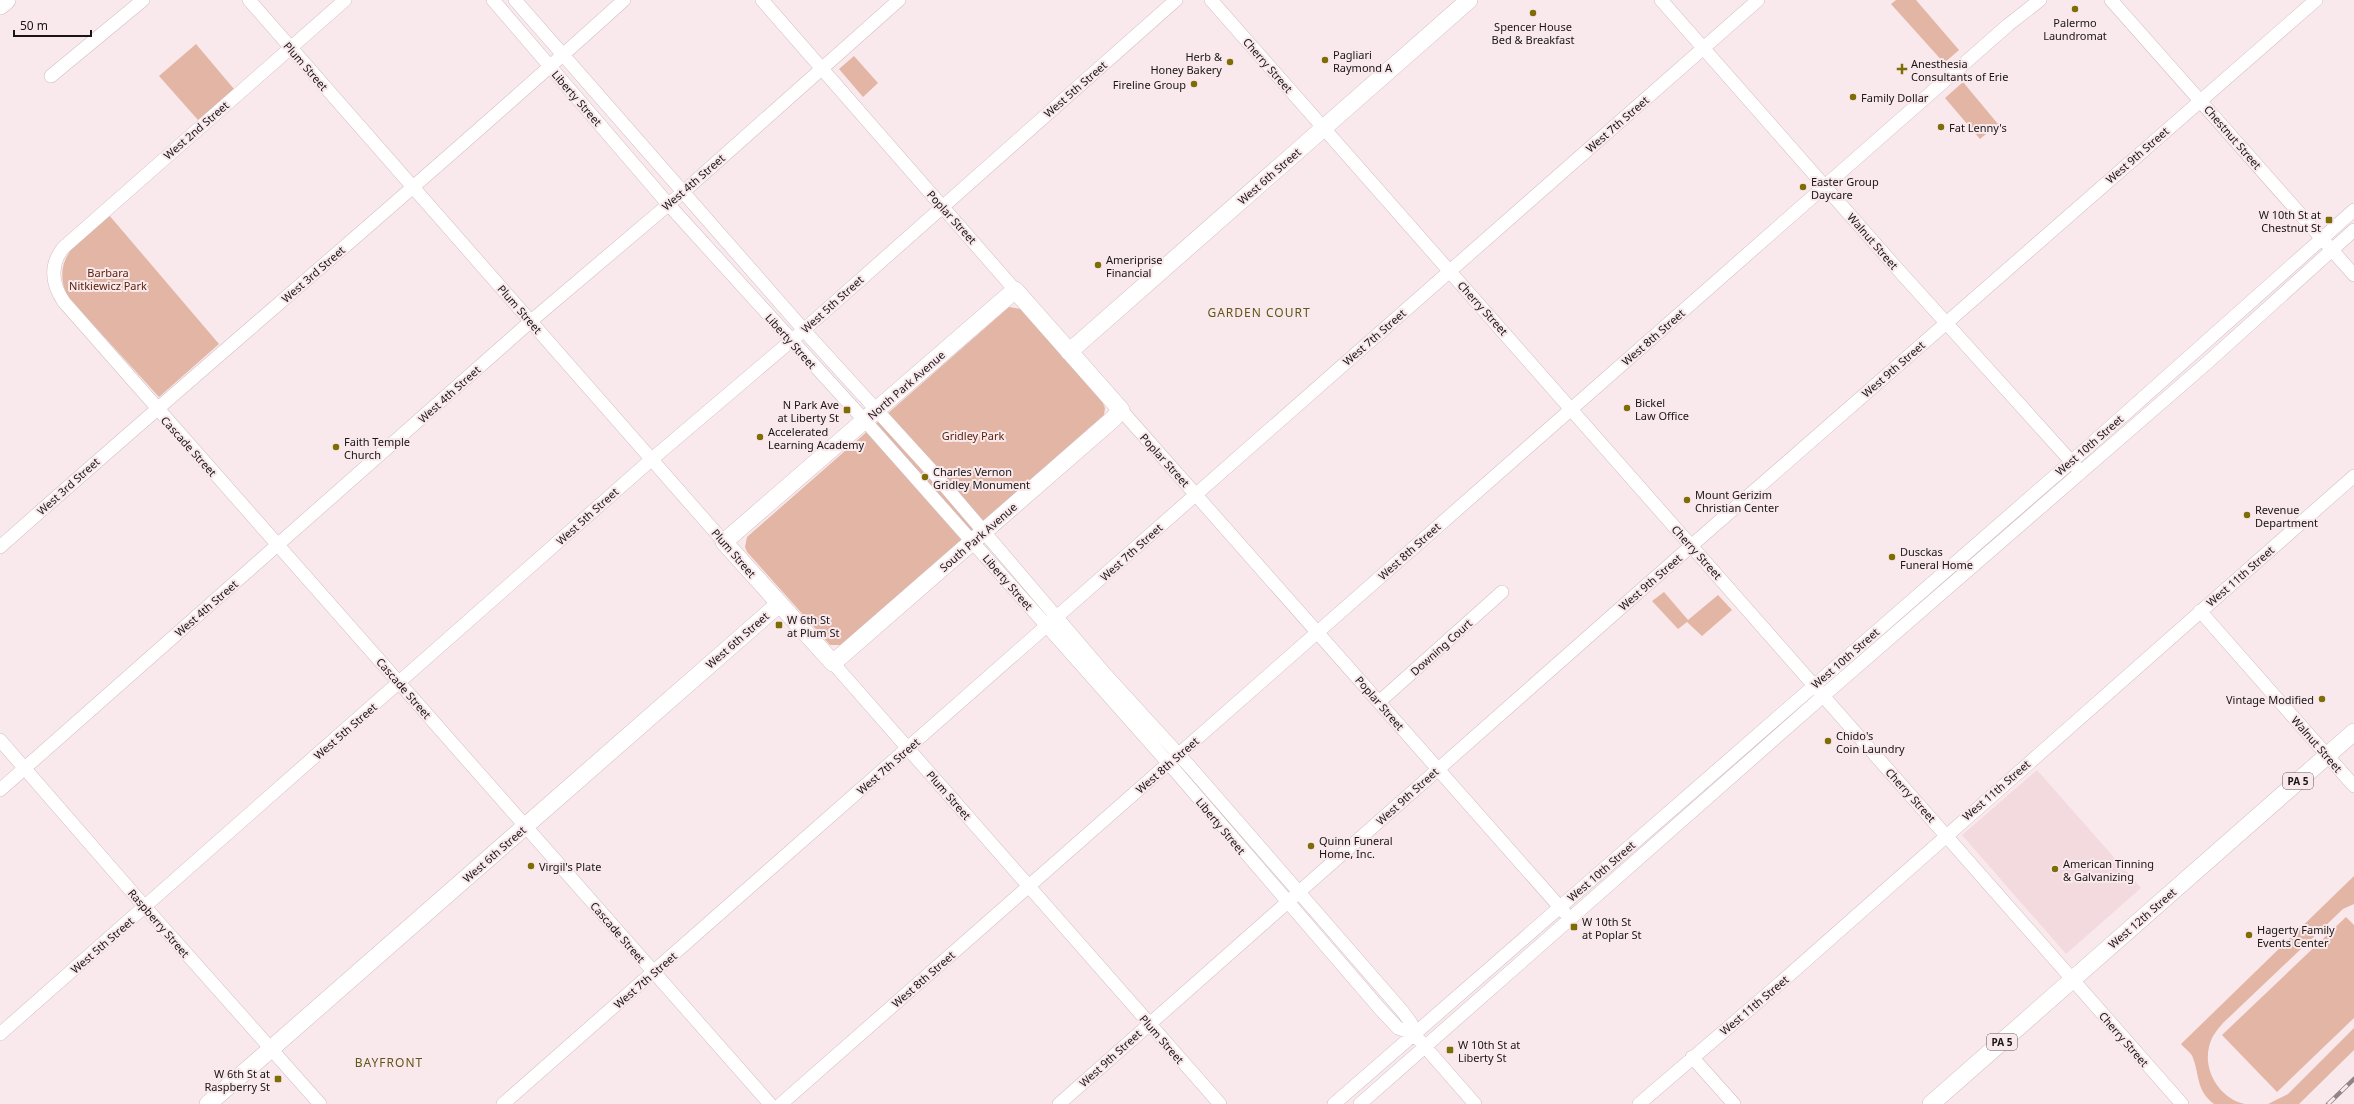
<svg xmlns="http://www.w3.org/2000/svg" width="2354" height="1104" font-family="'Noto Sans',sans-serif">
<rect width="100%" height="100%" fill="#f9e9ec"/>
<path fill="#f3dadf" d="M2037,770L2141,888L2066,954L1962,835Z"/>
<path fill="#e3b5a4" d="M1896,0H1916L1959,50L1944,63L1891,4Z
M196,44L234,89L198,120L159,76Z
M854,56L878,83L863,97L839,69Z
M1963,82L1998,124L1980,139L1945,98Z
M109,215L219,344L159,397L67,296C50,255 82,239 109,215Z
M1009,307L1021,309L1102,401L1105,408L1104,415L842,645H830L747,552L745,547L747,537Z
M1664,592L1688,620L1718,595L1732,610L1702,636L1687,622L1678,629L1652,601Z
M2354,876V904L2343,909L2223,1023C2217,1030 2211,1037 2209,1047C2203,1071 2220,1099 2245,1104H2214C2196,1090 2200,1077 2193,1058C2192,1053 2184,1048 2181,1044Z
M2346,917L2354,925V1018L2277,1092L2222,1035Z
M2354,1028V1050L2299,1104H2268L2288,1094Z"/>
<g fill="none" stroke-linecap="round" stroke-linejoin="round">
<defs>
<path id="minor" d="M249,0L724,542
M345,0L63,248C50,265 51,283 64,302L770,1104
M493,0L668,204L875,432L1178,774L1381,1010L1398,1028L1413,1033
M515,0L810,337L932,471L1106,675L1191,768L1403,1012L1411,1023L1413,1033L1475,1104
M762,0L1015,290
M1211,0L2182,1104
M1661,0L1893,264L2077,468
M2111,0L2354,275
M51,76L143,0
M1121,410L1565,913
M0,547C207,363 419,186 624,0
M2200,611L2354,786
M833,663L1220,1104
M1379,702L1502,592
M0,740L145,907L320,1104
M0,790L531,321L682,193L899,0
M0,1034L652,459L798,335L1176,0
M1692,1057L1734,1104
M503,1104L1758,0
M781,1104L2008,25L2040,0
M1059,1104L1683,553L2316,0
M1334,1104L2071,462L2354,210
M1360,1104L1823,696L2208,362L2354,230
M1639,1104L1779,984L2354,476"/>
<path id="major" d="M1015,290L1121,410L1113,419L833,663L724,542Z
M1069,352L1469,0
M208,1104L779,604
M1931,1104L2354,732"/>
<path id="highway" d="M0,5L6,0"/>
</defs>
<use href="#minor" stroke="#cfbfc2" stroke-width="14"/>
<use href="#major" stroke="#cfbfc2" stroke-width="18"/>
<use href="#highway" stroke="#cfbfc2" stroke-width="20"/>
<use href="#minor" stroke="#fff" stroke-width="13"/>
<use href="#major" stroke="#fff" stroke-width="17"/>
<use href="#highway" stroke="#fff" stroke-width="19"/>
<defs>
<path id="rail" d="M2328,1104L2354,1079"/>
</defs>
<use href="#rail" stroke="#8f8486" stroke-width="4.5"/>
<use href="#rail" stroke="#f9e9ec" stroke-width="3" stroke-dasharray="9" stroke-linecap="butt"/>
</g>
<g fill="#7e6c07" stroke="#f9e9ec" stroke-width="1.5">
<circle cx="2075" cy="9" r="4"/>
<circle cx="1533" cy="13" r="4"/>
<circle cx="1325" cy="60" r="4"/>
<circle cx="1230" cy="62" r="4"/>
<path d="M1900 63h4v4h4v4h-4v4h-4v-4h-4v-4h4z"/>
<circle cx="1194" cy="84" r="4"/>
<circle cx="1853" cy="97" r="4"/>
<circle cx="1941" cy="127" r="4"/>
<circle cx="1803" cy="187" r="4"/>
<rect x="2325" y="216" width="8" height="8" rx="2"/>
<circle cx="1098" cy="265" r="4"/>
<circle cx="1627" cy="408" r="4"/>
<rect x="843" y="406" width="8" height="8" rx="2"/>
<circle cx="760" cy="437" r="4"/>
<circle cx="336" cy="447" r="4"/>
<circle cx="925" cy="477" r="4"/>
<circle cx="1687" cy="500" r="4"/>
<circle cx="2247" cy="515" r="4"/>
<circle cx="1892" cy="557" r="4"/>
<rect x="775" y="621" width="8" height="8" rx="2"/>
<circle cx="2322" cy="699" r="4"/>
<circle cx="1828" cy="741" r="4"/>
<circle cx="1311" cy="846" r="4"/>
<circle cx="531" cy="866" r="4"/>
<circle cx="2055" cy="869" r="4"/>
<rect x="1570" y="923" width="8" height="8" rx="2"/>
<circle cx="2249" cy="935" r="4"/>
<rect x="1446" y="1046" width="8" height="8" rx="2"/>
<rect x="274" y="1075" width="8" height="8" rx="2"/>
</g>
<g text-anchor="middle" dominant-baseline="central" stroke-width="4" stroke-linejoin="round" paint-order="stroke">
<g fill="#f9e9ec" stroke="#5c5456" stroke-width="1">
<rect x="2283" y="773" width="30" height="16" rx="3"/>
<rect x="1987" y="1034" width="30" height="16" rx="3"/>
</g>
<g font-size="10" font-weight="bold" fill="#191415">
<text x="2298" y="781">PA 5</text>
<text x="2002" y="1042">PA 5</text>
</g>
<g font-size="11" fill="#191415" stroke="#f9e9ec" text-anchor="start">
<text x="2075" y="22" text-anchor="middle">Palermo<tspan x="2075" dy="13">Laundromat</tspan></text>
<text x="1533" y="26" text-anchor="middle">Spencer House<tspan x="1533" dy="13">Bed &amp; Breakfast</tspan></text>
<text x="1333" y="54">Pagliari<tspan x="1333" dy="13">Raymond A</tspan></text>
<text x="1222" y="56" text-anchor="end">Herb &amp;<tspan x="1222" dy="13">Honey Bakery</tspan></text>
<text x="1911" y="63">Anesthesia<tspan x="1911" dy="13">Consultants of Erie</tspan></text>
<text x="1186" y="84" text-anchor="end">Fireline Group</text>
<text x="1861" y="97">Family Dollar</text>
<text x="1949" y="127">Fat Lenny's</text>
<text x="1811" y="181">Easter Group<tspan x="1811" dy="13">Daycare</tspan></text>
<text x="2321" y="214" text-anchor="end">W 10th St at<tspan x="2321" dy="13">Chestnut St</tspan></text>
<text x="1106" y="259">Ameriprise<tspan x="1106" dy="13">Financial</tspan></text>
<text x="1635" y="402">Bickel<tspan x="1635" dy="13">Law Office</tspan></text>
<text x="839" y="404" text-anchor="end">N Park Ave<tspan x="839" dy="13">at Liberty St</tspan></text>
<text x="768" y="431">Accelerated<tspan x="768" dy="13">Learning Academy</tspan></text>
<text x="344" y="441">Faith Temple<tspan x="344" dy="13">Church</tspan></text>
<text x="933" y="471">Charles Vernon<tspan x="933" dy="13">Gridley Monument</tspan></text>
<text x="1695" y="494">Mount Gerizim<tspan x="1695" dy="13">Christian Center</tspan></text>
<text x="2255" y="509">Revenue<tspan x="2255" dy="13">Department</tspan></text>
<text x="1900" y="551">Dusckas<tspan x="1900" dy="13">Funeral Home</tspan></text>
<text x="787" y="619">W 6th St<tspan x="787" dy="13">at Plum St</tspan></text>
<text x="2314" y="699" text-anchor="end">Vintage Modified</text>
<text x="1836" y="735">Chido's<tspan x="1836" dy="13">Coin Laundry</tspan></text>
<text x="1319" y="840">Quinn Funeral<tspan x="1319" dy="13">Home, Inc.</tspan></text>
<text x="2063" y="863">American Tinning<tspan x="2063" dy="13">&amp; Galvanizing</tspan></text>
<text x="539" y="866">Virgil's Plate</text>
<text x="1582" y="921">W 10th St<tspan x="1582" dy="13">at Poplar St</tspan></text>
<text x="2257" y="929">Hagerty Family<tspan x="2257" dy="13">Events Center</tspan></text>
<text x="1458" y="1044">W 10th St at<tspan x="1458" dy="13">Liberty St</tspan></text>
<text x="270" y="1073" text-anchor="end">W 6th St at<tspan x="270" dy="13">Raspberry St</tspan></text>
</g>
<g font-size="11" fill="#191415" stroke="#f9e9ec">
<text transform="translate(1268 65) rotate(49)">Cherry Street</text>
<text transform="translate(306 66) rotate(49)">Plum Street</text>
<text transform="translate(1075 89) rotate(-41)">West 5th Street</text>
<text transform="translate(577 98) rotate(49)">Liberty Street</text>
<text transform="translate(1617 124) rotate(-41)">West 7th Street</text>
<text transform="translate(196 130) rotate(-41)">West 2nd Street</text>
<text transform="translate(2233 137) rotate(49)">Chestnut Street</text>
<text transform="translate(2137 155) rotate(-41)">West 9th Street</text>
<text transform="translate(1269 176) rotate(-41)">West 6th Street</text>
<text transform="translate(693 182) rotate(-41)">West 4th Street</text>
<text transform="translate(952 217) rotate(48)">Poplar Street</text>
<text transform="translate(1873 241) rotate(49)">Walnut Street</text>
<text transform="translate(313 274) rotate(-41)">West 3rd Street</text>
<text transform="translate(832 304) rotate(-42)">West 5th Street</text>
<text transform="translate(1483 308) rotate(48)">Cherry Street</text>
<text transform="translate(520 309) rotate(49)">Plum Street</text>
<text transform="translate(1374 337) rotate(-41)">West 7th Street</text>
<text transform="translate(1653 337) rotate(-41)">West 8th Street</text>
<text transform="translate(791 341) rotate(48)">Liberty Street</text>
<text transform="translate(1893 369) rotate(-41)">West 9th Street</text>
<text transform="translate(906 385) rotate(-41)">North Park Avenue</text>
<text transform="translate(449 394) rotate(-42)">West 4th Street</text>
<text transform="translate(2089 445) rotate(-41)">West 10th Street</text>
<text transform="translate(189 446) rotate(48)">Cascade Street</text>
<text transform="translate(1165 460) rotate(48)">Poplar Street</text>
<text transform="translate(68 486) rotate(-42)">West 3rd Street</text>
<text transform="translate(587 516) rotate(-42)">West 5th Street</text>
<text transform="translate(978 537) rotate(-41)">South Park Avenue</text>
<text transform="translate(1409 551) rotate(-42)">West 8th Street</text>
<text transform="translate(1131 552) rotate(-42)">West 7th Street</text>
<text transform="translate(1697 552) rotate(48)">Cherry Street</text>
<text transform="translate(734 553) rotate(49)">Plum Street</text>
<text transform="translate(2240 576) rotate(-41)">West 11th Street</text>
<text transform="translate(1008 582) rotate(49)">Liberty Street</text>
<text transform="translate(1650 582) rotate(-41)">West 9th Street</text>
<text transform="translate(206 608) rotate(-41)">West 4th Street</text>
<text transform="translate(737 640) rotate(-41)">West 6th Street</text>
<text transform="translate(1441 647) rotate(-42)">Downing Court</text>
<text transform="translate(1845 658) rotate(-41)">West 10th Street</text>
<text transform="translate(404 688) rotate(49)">Cascade Street</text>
<text transform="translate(1380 703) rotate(49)">Poplar Street</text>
<text transform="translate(345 731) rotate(-41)">West 5th Street</text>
<text transform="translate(2317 744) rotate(49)">Walnut Street</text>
<text transform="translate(1167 765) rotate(-41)">West 8th Street</text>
<text transform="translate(888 766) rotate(-41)">West 7th Street</text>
<text transform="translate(1996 790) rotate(-41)">West 11th Street</text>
<text transform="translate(949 795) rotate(49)">Plum Street</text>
<text transform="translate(1911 795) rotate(48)">Cherry Street</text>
<text transform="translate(1407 796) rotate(-42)">West 9th Street</text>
<text transform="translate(1221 826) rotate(50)">Liberty Street</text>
<text transform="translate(494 854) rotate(-41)">West 6th Street</text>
<text transform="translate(1601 871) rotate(-41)">West 10th Street</text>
<text transform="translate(2142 918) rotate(-41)">West 12th Street</text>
<text transform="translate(159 923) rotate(49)">Raspberry Street</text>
<text transform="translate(618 932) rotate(49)">Cascade Street</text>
<text transform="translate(102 945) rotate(-41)">West 5th Street</text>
<text transform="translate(923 979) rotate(-41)">West 8th Street</text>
<text transform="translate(645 980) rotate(-41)">West 7th Street</text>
<text transform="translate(1754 1005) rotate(-40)">West 11th Street</text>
<text transform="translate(1162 1039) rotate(49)">Plum Street</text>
<text transform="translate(2124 1039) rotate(49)">Cherry Street</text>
<text transform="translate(1110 1058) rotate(-42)">West 9th Street</text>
</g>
<g font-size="11" fill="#571e05" stroke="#f9e9ec">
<text x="108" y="272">Barbara<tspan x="108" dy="13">Nitkiewicz Park</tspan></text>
<text x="973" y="435">Gridley Park</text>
</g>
<g font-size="12" letter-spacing="1" fill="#615518" stroke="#f9e9ec">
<text x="1259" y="312">GARDEN COURT</text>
<text x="389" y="1062">BAYFRONT</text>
</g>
</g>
<path d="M14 30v6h77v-6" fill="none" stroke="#191415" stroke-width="2"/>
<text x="20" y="30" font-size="12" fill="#191415" stroke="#f9e9ec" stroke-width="3" paint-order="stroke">50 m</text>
</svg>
